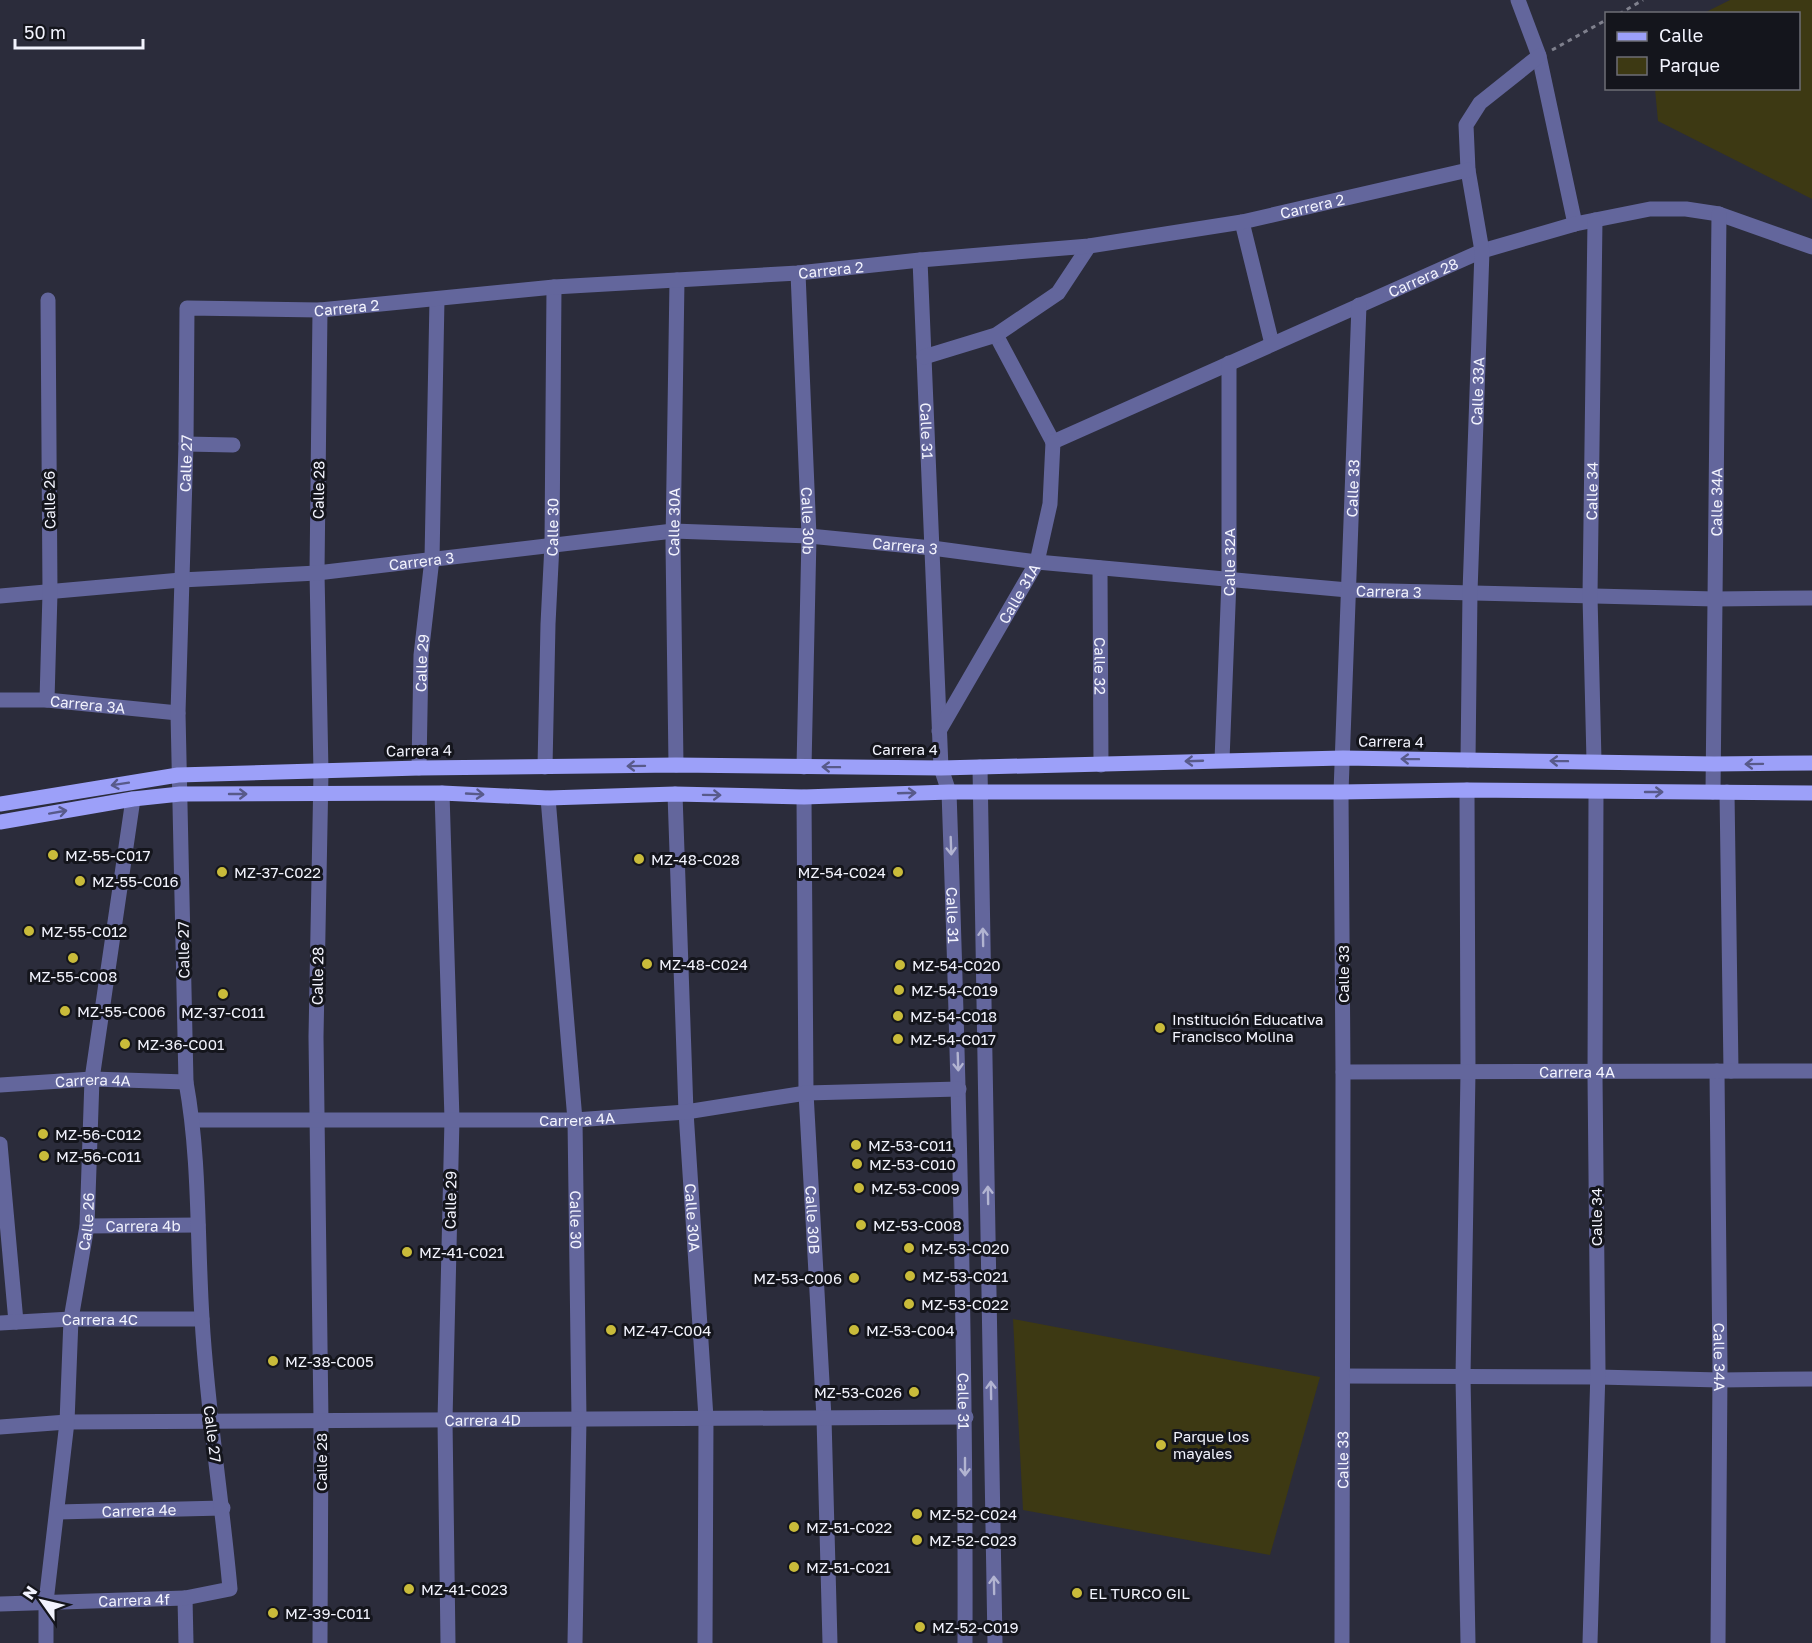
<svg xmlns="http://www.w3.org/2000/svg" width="1812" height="1643" font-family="'Golos Text',sans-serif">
<rect width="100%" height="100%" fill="#2b2c3b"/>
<path fill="#3d3913" d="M1730,0H1812V199L1658,121L1655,89L1798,88V14L1704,13Z
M1013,1319L1320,1377L1270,1555L1023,1510Z"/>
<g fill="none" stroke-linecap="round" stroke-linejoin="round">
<path stroke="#7f808d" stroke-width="3" stroke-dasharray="4.5 4.5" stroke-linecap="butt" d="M1619,14L1643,0
M1552,50L1606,20"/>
<g stroke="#63669c" stroke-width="15">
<path d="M1518,0L1539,56L1575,224"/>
<path d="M1242,222L1272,344"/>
<path id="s1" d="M920,260L941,768L949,792C959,1076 966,1359 965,1643"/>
<path id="s2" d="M798,273L809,536L804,767"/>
<path d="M320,310L317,573L321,772L316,1037L321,1421L320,1643"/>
<path d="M996,335L1053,442"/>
<path d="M924,357L996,335L1058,293L1089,246"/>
<path id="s3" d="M1053,442L1482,251L1575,224L1650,209H1686L1719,214L1812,247"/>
<path d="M186,444L233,445"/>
<path id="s4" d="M1100,568L1101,765"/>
<path id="s5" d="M0,596L181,580L317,573L673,531L809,536L932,548L1037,562L1348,590L1715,599L1812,598"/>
<path id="s6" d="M0,700H47L178,713"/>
<path d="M47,700L50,593L48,300"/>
<path id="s7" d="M939,731L1037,562L1050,504L1053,442"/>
<path id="s8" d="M1222,760L1229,580V363"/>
<path id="s9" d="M1468,760L1470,592L1482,251L1468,170L1466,125L1480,103L1539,56"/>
<path id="s10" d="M1594,761L1590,596L1595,220"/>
<path id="s11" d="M676,765L673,544L677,280"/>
<path id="s12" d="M545,767L548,624L552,544L554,287"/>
<path d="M980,767L995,1643"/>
<path id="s13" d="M419,768L421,655L432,559L437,299"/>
<path d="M1467,790L1468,1072L1463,1377L1468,1643"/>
<path id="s14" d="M1713,792L1719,214"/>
<path d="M1727,792L1731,1071"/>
<path d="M442,793L452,1119L445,1420L448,1643"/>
<path id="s15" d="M675,794L686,1112L706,1418L705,1643"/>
<path id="s16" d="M804,797L806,1093L824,1418L830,1643"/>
<path id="s17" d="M548,798L575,1120L579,1419L575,1643"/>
<path id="s18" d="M1717,1071L1720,1372L1718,1643"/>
<path id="s19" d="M1343,1072L1812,1071"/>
<path id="s20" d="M0,1085L92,1079L186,1082"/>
<path id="s21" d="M193,1120H575L686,1112L806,1093L959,1089"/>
<path d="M0,1144L16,1322"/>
<path id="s22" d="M87,1226L198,1225"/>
<path id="s23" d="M0,1323L71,1319H202"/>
<path d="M1343,1376L1598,1377L1720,1380L1812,1379"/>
<path id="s24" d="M0,1427L67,1422L966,1417"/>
<path id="s25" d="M57,1512L223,1508"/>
<path d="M185,1598L186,1643"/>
<path id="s26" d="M0,1604L185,1598L230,1589C222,1499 207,1409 202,1318C197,1239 200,1159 186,1082L178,713L186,444L187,308L320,310L554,287L798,273L920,260L1089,246L1242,222L1468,170"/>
<path id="s27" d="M46,1643V1602L67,1422L71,1319L87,1226L92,1079L133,799"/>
<path id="s28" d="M1342,1643L1343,1072L1341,792L1359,305"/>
<path d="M1590,1643L1598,1370L1595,1076L1596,792"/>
</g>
<path stroke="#9ca0f9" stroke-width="15" d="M0,804L178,775L419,768L676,765L941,768L1343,758L1714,764L1812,763
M0,822L133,799L180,794L442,793L548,798L675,794L804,797L949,792H1341L1467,790L1812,793"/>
</g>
<defs><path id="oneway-shaft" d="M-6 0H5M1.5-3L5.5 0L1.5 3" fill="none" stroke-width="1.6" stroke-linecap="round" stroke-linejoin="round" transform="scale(1.5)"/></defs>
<g stroke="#585a8a">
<use href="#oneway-shaft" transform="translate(1410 759) rotate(-179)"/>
<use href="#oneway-shaft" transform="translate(1194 761) rotate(178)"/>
<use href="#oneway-shaft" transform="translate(1559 761) rotate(-179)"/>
<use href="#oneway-shaft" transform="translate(1754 764) rotate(179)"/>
<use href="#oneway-shaft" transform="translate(636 766) rotate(179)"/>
<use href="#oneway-shaft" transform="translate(831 767) rotate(-179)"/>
<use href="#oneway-shaft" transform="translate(120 784) rotate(171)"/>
<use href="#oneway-shaft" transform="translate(1654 792)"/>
<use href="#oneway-shaft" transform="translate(907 793) rotate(-2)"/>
<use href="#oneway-shaft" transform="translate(238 794)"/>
<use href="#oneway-shaft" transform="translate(475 794) rotate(3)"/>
<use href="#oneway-shaft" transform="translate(712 795) rotate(1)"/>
<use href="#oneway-shaft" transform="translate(58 812) rotate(-10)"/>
</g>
<g stroke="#b2b4d1">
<use href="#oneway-shaft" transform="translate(951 846) rotate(88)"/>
<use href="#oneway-shaft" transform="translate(983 937) rotate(-91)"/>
<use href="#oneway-shaft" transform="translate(958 1062) rotate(88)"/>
<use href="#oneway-shaft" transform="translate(988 1195) rotate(-91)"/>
<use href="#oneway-shaft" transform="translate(991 1390) rotate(-91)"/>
<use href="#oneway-shaft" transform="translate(965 1467) rotate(90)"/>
<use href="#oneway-shaft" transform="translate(994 1585) rotate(-91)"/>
</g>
<g fill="#c9bb3a" stroke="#14151c" stroke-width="2">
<circle cx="53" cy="855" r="6"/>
<circle cx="639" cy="859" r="6"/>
<circle cx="222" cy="872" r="6"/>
<circle cx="898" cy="872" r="6"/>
<circle cx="80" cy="881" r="6"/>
<circle cx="29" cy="931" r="6"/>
<circle cx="73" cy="958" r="6"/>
<circle cx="647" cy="964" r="6"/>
<circle cx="900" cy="965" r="6"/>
<circle cx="899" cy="990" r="6"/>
<circle cx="223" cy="994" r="6"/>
<circle cx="65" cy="1011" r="6"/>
<circle cx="898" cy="1016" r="6"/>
<circle cx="1160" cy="1028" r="6"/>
<circle cx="898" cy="1039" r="6"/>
<circle cx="125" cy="1044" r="6"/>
<circle cx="43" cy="1134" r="6"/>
<circle cx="856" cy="1145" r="6"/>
<circle cx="44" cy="1156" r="6"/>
<circle cx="857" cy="1164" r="6"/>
<circle cx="859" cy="1188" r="6"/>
<circle cx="861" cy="1225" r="6"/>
<circle cx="909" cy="1248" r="6"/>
<circle cx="407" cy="1252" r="6"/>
<circle cx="910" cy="1276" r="6"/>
<circle cx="854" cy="1278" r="6"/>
<circle cx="909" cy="1304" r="6"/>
<circle cx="611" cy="1330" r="6"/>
<circle cx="854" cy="1330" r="6"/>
<circle cx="273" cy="1361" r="6"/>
<circle cx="914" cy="1392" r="6"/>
<circle cx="1161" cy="1445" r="6"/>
<circle cx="917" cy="1514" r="6"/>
<circle cx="794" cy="1527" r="6"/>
<circle cx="917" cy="1540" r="6"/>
<circle cx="794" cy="1567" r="6"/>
<circle cx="409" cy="1589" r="6"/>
<circle cx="1077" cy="1593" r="6"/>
<circle cx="273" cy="1613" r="6"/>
<circle cx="920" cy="1627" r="6"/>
</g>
<g text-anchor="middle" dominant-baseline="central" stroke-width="6" stroke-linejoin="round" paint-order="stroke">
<g font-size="15" fill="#f2f3fd" stroke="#14151c">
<text stroke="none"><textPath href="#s26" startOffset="2646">Carrera 2</textPath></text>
<text stroke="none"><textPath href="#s26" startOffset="2160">Carrera 2</textPath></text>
<text stroke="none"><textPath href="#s3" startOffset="405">Carrera 28</textPath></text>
<text stroke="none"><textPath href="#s26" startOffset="1674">Carrera 2</textPath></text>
<text stroke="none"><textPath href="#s9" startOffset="369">Calle 33A</textPath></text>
<text stroke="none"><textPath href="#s1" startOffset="171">Calle 31</textPath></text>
<text stroke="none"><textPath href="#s26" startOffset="1359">Calle 27</textPath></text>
<text stroke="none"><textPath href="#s28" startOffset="1155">Calle 33</textPath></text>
<text transform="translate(318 490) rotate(-89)">Calle 28</text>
<text stroke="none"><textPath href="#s10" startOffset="270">Calle 34</textPath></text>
<text transform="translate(49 500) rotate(-91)">Calle 26</text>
<text stroke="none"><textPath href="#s14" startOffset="290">Calle 34A</textPath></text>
<text stroke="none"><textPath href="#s2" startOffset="248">Calle 30b</textPath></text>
<text stroke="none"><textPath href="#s11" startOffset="243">Calle 30A</textPath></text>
<text stroke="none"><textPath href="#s12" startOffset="240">Calle 30</textPath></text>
<text stroke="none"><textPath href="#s5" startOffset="909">Carrera 3</textPath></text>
<text stroke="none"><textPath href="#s5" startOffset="423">Carrera 3</textPath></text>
<text stroke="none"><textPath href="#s8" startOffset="198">Calle 32A</textPath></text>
<text stroke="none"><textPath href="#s5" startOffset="1395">Carrera 3</textPath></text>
<text stroke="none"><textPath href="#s7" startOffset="159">Calle 31A</textPath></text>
<text stroke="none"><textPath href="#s13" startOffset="105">Calle 29</textPath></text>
<text stroke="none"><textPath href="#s4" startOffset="98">Calle 32</textPath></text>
<text stroke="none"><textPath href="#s6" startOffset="88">Carrera 3A</textPath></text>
<text transform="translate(1391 741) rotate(1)">Carrera 4</text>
<text x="905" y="749">Carrera 4</text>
<text transform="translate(419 750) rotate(-1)">Carrera 4</text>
<text stroke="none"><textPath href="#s1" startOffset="657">Calle 31</textPath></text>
<text transform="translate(183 950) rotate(-91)">Calle 27</text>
<text transform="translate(1343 974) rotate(-90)">Calle 33</text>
<text transform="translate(317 976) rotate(-89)">Calle 28</text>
<text stroke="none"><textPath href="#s19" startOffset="234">Carrera 4A</textPath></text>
<text stroke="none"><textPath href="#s20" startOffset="93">Carrera 4A</textPath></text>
<text stroke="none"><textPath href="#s21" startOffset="384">Carrera 4A</textPath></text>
<text transform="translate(450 1200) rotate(-89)">Calle 29</text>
<text transform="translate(1596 1217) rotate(-90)">Calle 34</text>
<text stroke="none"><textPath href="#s15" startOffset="424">Calle 30A</textPath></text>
<text stroke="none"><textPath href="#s27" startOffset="424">Calle 26</textPath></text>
<text stroke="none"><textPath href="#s17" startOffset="423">Calle 30</textPath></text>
<text stroke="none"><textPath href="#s16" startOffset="423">Calle 30B</textPath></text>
<text stroke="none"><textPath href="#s22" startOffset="56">Carrera 4b</textPath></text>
<text stroke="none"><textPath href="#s23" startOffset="100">Carrera 4C</textPath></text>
<text stroke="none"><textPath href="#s18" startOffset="286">Calle 34A</textPath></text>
<text stroke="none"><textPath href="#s1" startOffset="1143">Calle 31</textPath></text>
<text stroke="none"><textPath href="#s24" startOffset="483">Carrera 4D</textPath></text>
<text transform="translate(213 1434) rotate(83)">Calle 27</text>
<text stroke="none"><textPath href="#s28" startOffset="183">Calle 33</textPath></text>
<text transform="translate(321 1462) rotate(-90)">Calle 28</text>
<text stroke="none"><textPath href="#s25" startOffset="82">Carrera 4e</textPath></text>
<text stroke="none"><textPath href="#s26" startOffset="134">Carrera 4f</textPath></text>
</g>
<g font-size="15" fill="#f2f3fd" stroke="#14151c" text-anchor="start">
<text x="65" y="855">MZ-55-C017</text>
<text x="651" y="859">MZ-48-C028</text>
<text x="234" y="872">MZ-37-C022</text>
<text x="886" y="872" text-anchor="end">MZ-54-C024</text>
<text x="92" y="881">MZ-55-C016</text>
<text x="41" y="931">MZ-55-C012</text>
<text x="659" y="964">MZ-48-C024</text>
<text x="912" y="965">MZ-54-C020</text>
<text x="73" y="976" text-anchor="middle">MZ-55-C008</text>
<text x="911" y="990">MZ-54-C019</text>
<text x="77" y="1011">MZ-55-C006</text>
<text x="223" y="1012" text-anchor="middle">MZ-37-C011</text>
<text x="910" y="1016">MZ-54-C018</text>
<text x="1172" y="1019">Institución Educativa<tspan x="1172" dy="17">Francisco Molina</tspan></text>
<text x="910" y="1039">MZ-54-C017</text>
<text x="137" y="1044">MZ-36-C001</text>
<text x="55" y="1134">MZ-56-C012</text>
<text x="868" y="1145">MZ-53-C011</text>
<text x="56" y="1156">MZ-56-C011</text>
<text x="869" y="1164">MZ-53-C010</text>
<text x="871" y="1188">MZ-53-C009</text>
<text x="873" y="1225">MZ-53-C008</text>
<text x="921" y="1248">MZ-53-C020</text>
<text x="419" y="1252">MZ-41-C021</text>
<text x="922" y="1276">MZ-53-C021</text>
<text x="842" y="1278" text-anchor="end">MZ-53-C006</text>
<text x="921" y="1304">MZ-53-C022</text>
<text x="623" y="1330">MZ-47-C004</text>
<text x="866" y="1330">MZ-53-C004</text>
<text x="285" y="1361">MZ-38-C005</text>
<text x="902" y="1392" text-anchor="end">MZ-53-C026</text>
<text x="1173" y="1436">Parque los<tspan x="1173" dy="17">mayales</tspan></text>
<text x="929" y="1514">MZ-52-C024</text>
<text x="806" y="1527">MZ-51-C022</text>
<text x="929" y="1540">MZ-52-C023</text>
<text x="806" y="1567">MZ-51-C021</text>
<text x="421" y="1589">MZ-41-C023</text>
<text x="1089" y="1593">EL TURCO GIL</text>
<text x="285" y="1613">MZ-39-C011</text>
<text x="932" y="1627">MZ-52-C019</text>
</g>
</g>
<rect x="1605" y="12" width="195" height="78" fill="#14151c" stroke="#6d6e76" stroke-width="1.5"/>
<rect x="1617" y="32" width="30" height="9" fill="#9ca0f9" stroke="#6d6e76" stroke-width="1.5"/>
<text x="1659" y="42" font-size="18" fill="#f2f3fd">Calle</text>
<rect x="1617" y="57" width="30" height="18" fill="#3d3913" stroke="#6d6e76" stroke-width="1.5"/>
<text x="1659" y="72" font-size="18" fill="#f2f3fd">Parque</text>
<g transform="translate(42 1601) rotate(304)" stroke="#14151c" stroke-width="4.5" paint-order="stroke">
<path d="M0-4.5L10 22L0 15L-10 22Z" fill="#f2f3fd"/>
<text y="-9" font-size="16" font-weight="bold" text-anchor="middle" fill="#f2f3fd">N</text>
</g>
<path d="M15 39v9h128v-9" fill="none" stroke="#f2f3fd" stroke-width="3"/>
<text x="24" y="39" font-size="18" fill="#f2f3fd" stroke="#14151c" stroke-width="4.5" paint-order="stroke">50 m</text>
</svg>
